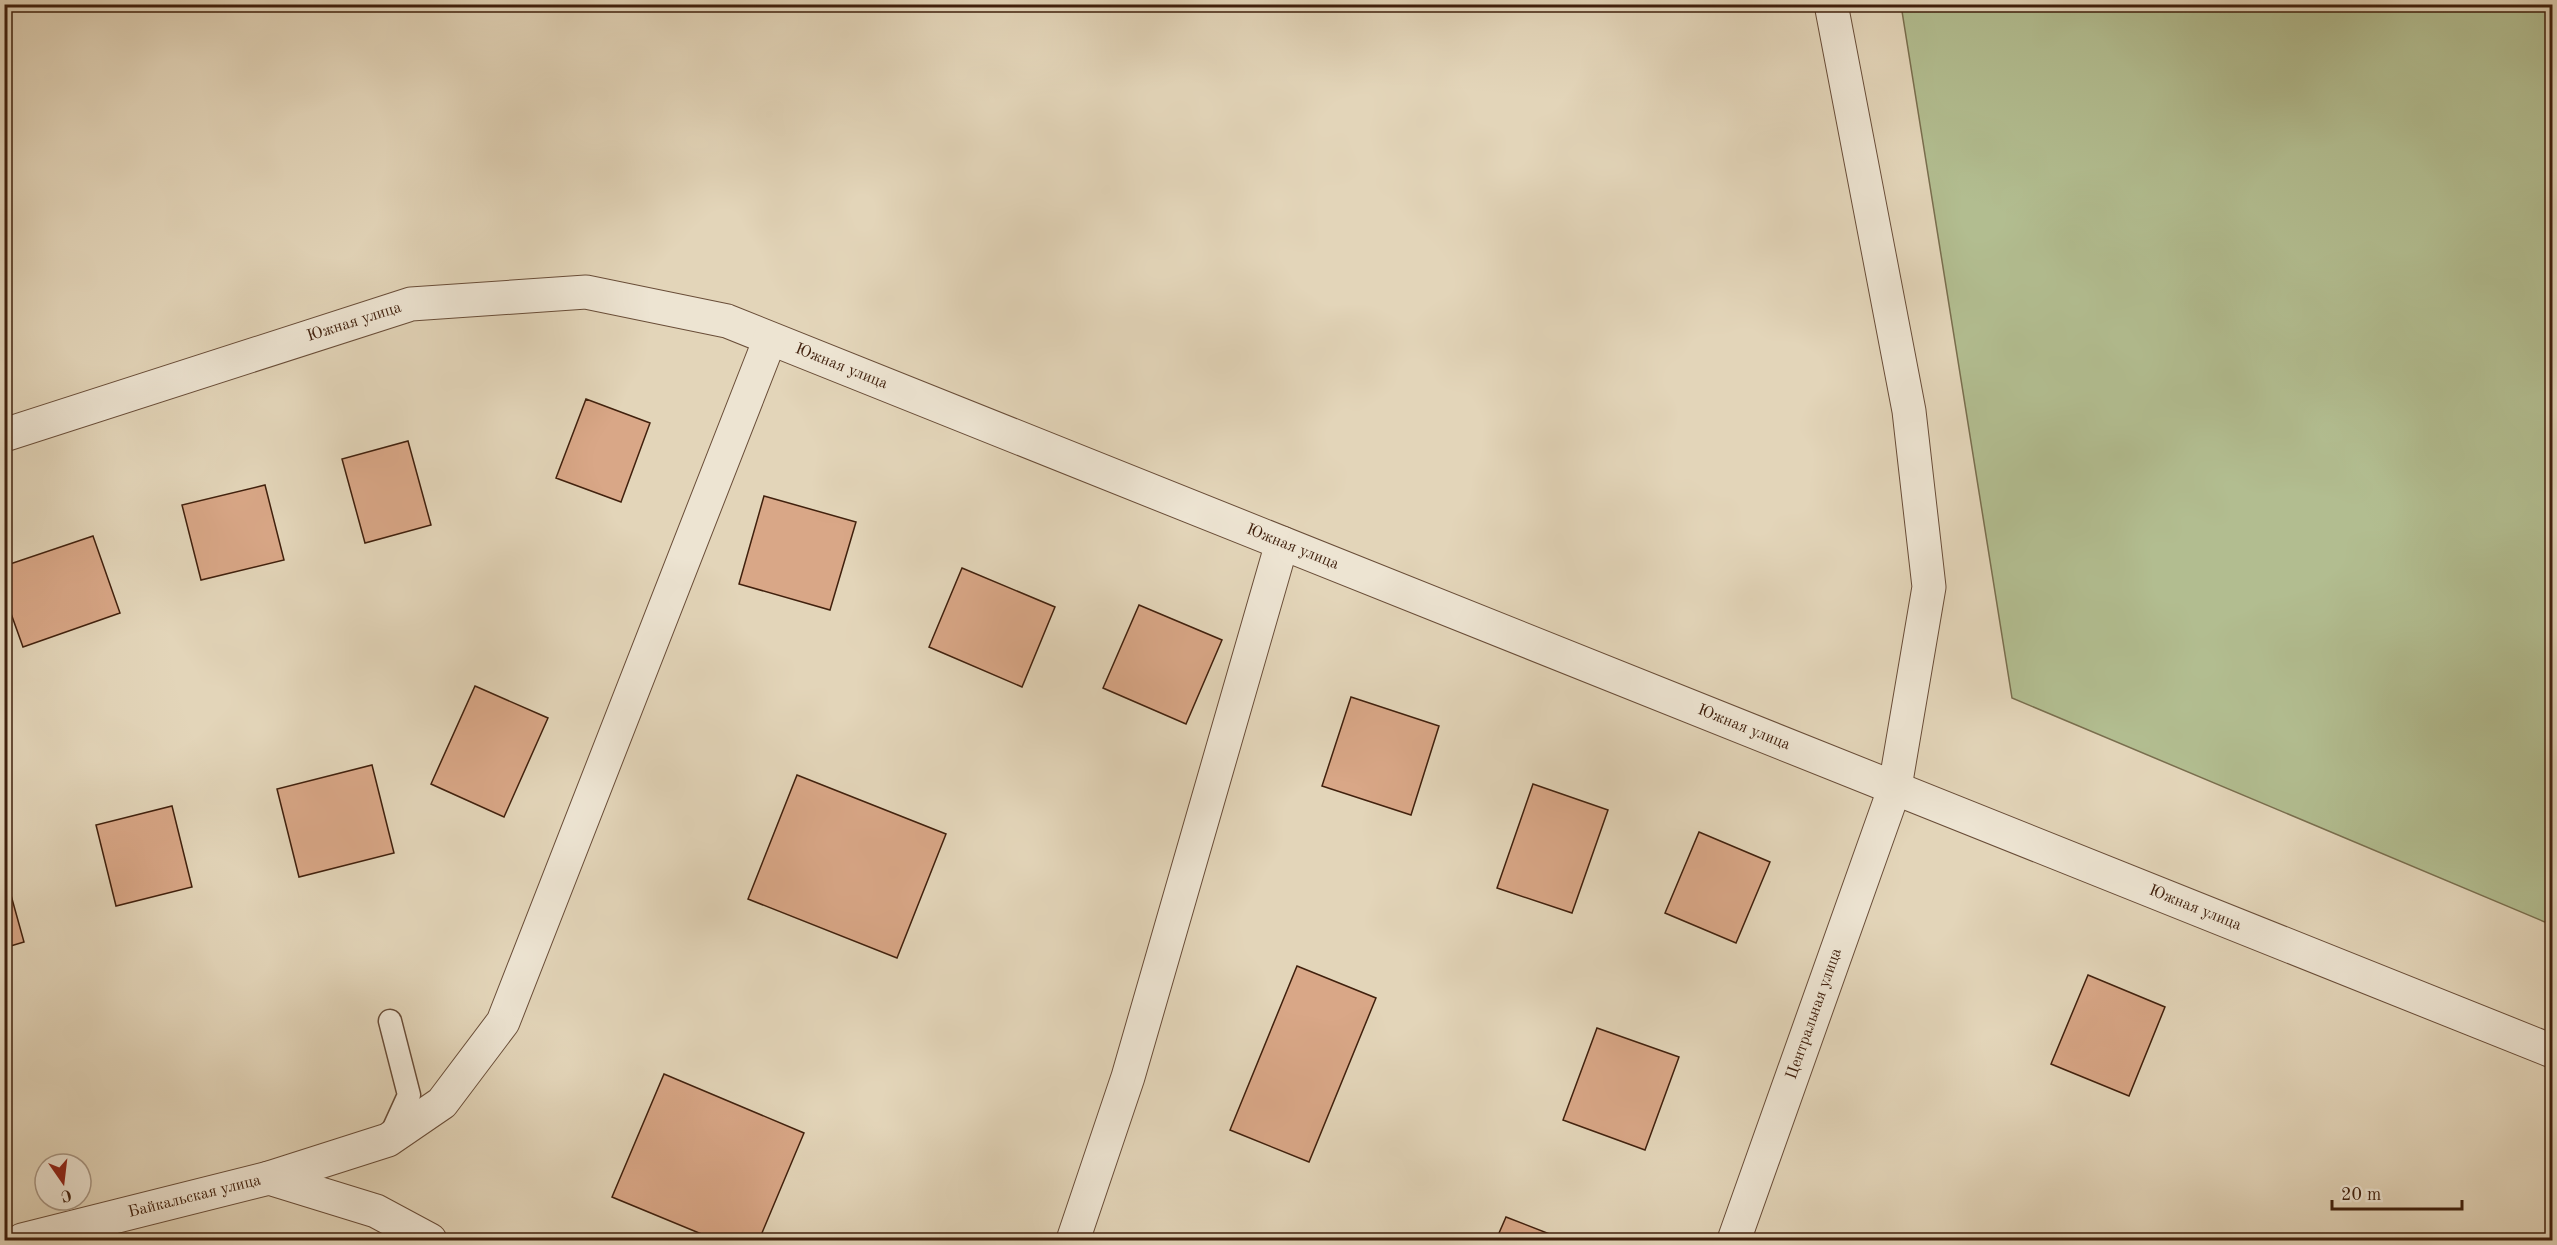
<svg xmlns="http://www.w3.org/2000/svg" width="2557" height="1245" font-family="'Old Standard TT',serif">
<rect width="100%" height="100%" fill="#e3d5b9"/>
<filter id="stains"><feTurbulence type="fractalNoise" baseFrequency=".00333" numOctaves="4"/><feColorMatrix values="0 0 0 0 .2 0 0 0 0 .09 0 0 0 0 .02 0 0 0 .5 -.17"/></filter>
<radialGradient id="worn" r=".72"><stop offset=".6" stop-color="#630" stop-opacity="0"/><stop offset="1" stop-color="#630" stop-opacity=".3"/></radialGradient>
<path fill="#b2bd90" stroke="#796e4e" stroke-width="1.5" d="M1901,5H2552V925L2012,698Z"/>
<path fill="#d9a787" stroke="#40200d" stroke-width="1.5" d="M586,399L650,423L621,502L556,478Z
M408,441L431,525L365,543L342,459Z
M265,485L284,560L201,580L182,505Z
M764,496L856,522L830,610L739,584Z
M93,536L120,613L23,647L4,594V566Z
M962,568L1055,607L1022,687L929,647Z
M1139,605L1222,640L1186,724L1103,688Z
M475,686L548,718L504,817L431,784Z
M1351,697L1439,726L1411,815L1322,786Z
M372,765L394,853L299,877L277,789Z
M797,775L946,834L897,958L748,899Z
M1533,784L1608,810L1572,913L1497,888Z
M172,806L192,887L116,906L96,825Z
M1699,832L1770,862L1736,943L1665,913Z
M4,870L24,942L4,948Z
M1297,966L1376,998L1309,1162L1230,1130Z
M2088,975L2165,1007L2129,1096L2051,1064Z
M1597,1028L1679,1057L1645,1150L1563,1120Z
M664,1074L804,1133L759,1240H716L612,1197Z
M1506,1217L1565,1240H1496Z"/>
<g fill="none" stroke-linecap="round" stroke-linejoin="round">
<defs>
<path id="lane" d="M389,1139L409,1095L390,1021"/>
<g id="street">
<path id="s1" d="M4,435L411,304L586,292L727,321L2552,1051"/>
<path d="M269,1178L388,1140L442,1103L503,1022L770,339"/>
<path id="s2" d="M22,1240L269,1178L376,1211L430,1240"/>
<path d="M1073,1240L1128,1077L1282,543"/>
<path id="s3" d="M1734,1240L1895,787L1929,587L1909,411L1831,4"/>
</g>
</defs>
<use href="#lane" stroke="#694d38" stroke-width="25"/>
<use href="#street" stroke="#694d38" stroke-width="35"/>
<use href="#lane" stroke="#ede4d2" stroke-width="22"/>
<use href="#street" stroke="#ede4d2" stroke-width="33"/>
</g>
<g text-anchor="middle" dominant-baseline="central" stroke-width="6" stroke-linejoin="round" paint-order="stroke">
<g font-size="16" fill="#40200d" stroke="#ede4d2">
<text stroke="none"><textPath href="#s1" startOffset="368">Южная улица</textPath></text>
<text stroke="none"><textPath href="#s1" startOffset="870">Южная улица</textPath></text>
<text stroke="none"><textPath href="#s1" startOffset="1356">Южная улица</textPath></text>
<text stroke="none"><textPath href="#s1" startOffset="1842">Южная улица</textPath></text>
<text stroke="none"><textPath href="#s1" startOffset="2328">Южная улица</textPath></text>
<text stroke="none"><textPath href="#s3" startOffset="240">Центральная улица</textPath></text>
<text stroke="none"><textPath href="#s2" startOffset="178">Байкальская улица</textPath></text>
</g>
</g>
<rect width="2557" height="1245" fill="none" stroke="#e3d5b9" stroke-width="24"/>
<rect x="6" y="6" width="2545" height="1233" fill="none" stroke="#40200d" stroke-width="3"/>
<rect x="12" y="12" width="2533" height="1221" fill="none" stroke="#40200d" stroke-width="1.5"/>
<g transform="translate(63 1182) rotate(166)"><circle r="28" fill="#ede4d2" stroke="#a89683" stroke-width="1.5"/>
<path d="M0-4.5L10 22L0 15L-10 22Z" fill="#8f2418"/>
<text y="-9" font-size="16" font-weight="bold" text-anchor="middle" fill="#40200d">С</text>
</g>
<path d="M2332 1200v9h130v-9" fill="none" stroke="#40200d" stroke-width="3"/>
<text x="2341" y="1200" font-size="18" fill="#40200d" stroke="#ede4d2" stroke-width="4.5" paint-order="stroke">20 m</text>
<rect width="100%" height="100%" filter="url(#stains)"/>
<rect width="100%" height="100%" fill="url(#worn)"/>
</svg>
